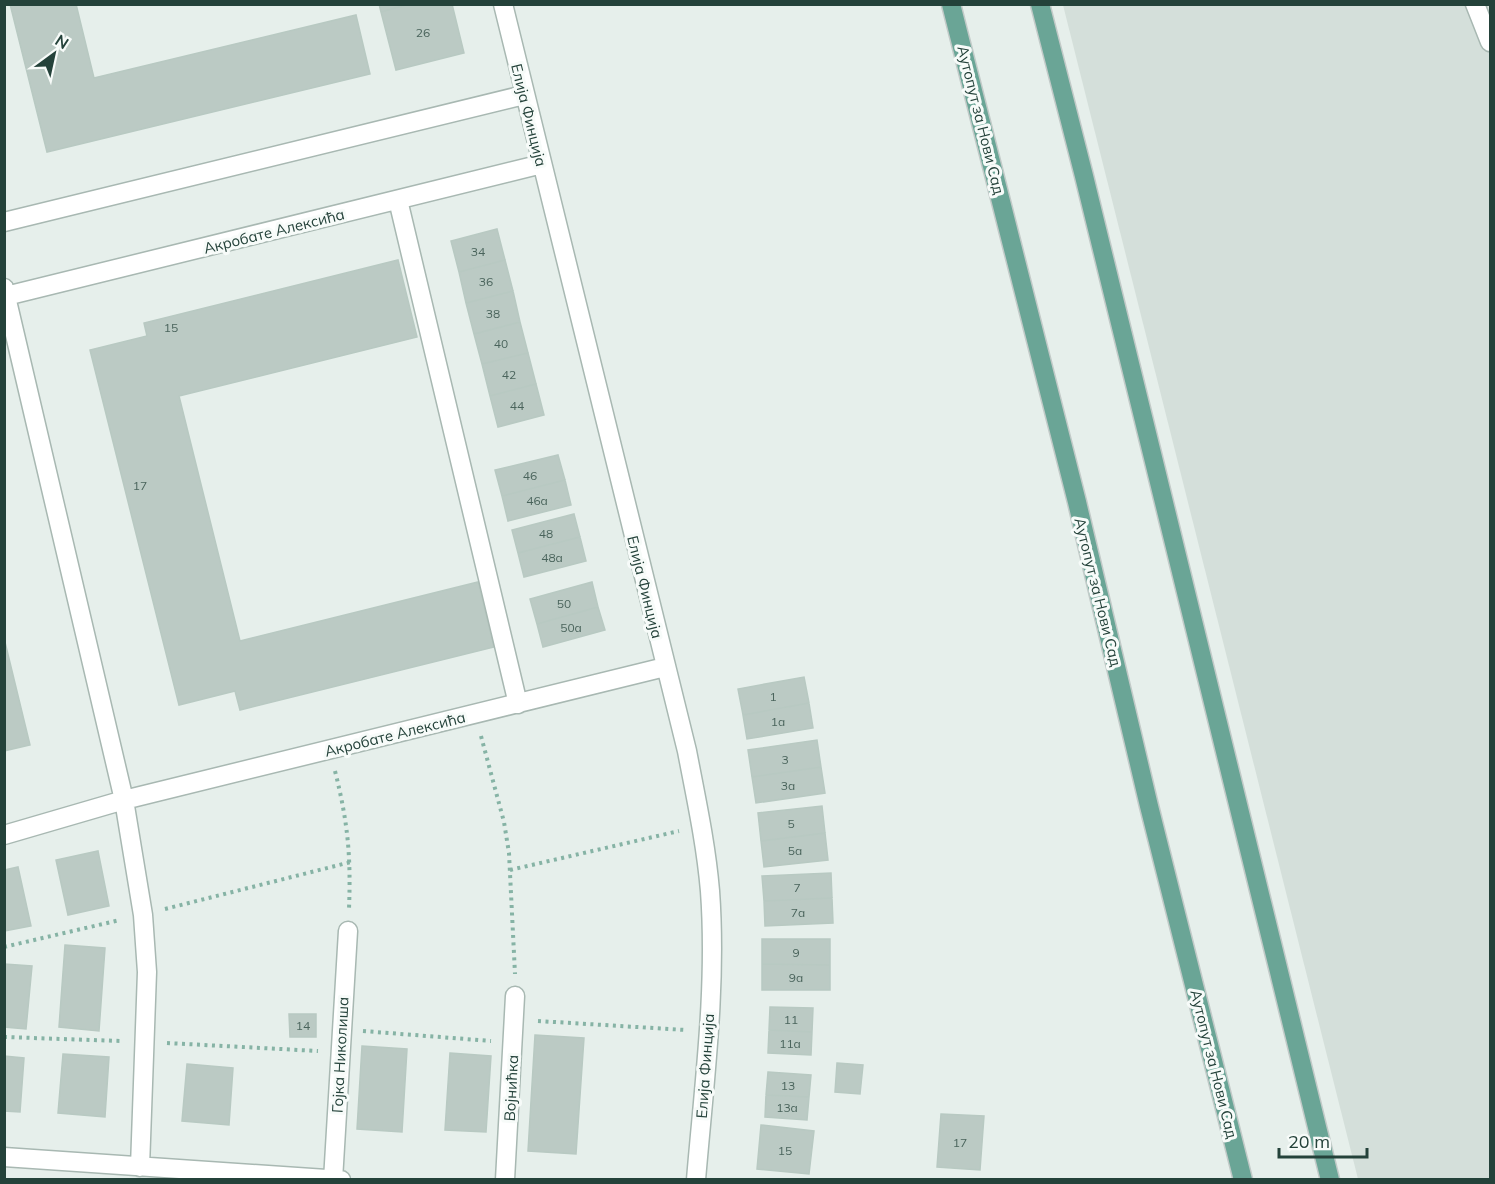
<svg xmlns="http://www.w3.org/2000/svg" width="1495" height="1184" font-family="Mulish,sans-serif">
<rect width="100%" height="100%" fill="#e6efeb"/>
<path fill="#d4dfda" d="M1063,5H1490V1179H1358Z"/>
<path fill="#bbcac4" stroke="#b8c9c2" stroke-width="1.5" d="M10,4H76L94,78L356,15L370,74L47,152Z
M379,4H409L381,12Z
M409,4H452L464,53L396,70L381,12Z
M497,229L505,260L459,272L451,241Z
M398,260L417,337L179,396L240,641L478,582L494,647L240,710L235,691L179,705L90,350L147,336L144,323Z
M505,260L513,291L466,303L459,272Z
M513,291L520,322L474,334L466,303Z
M520,322L528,353L482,364L474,334Z
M528,353L536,384L490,396L482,364Z
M536,384L544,415L498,427L490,396Z
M558,455L565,480L502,496L495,470Z
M565,480L571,505L508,521L502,496Z
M574,514L580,537L518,553L512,530Z
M580,537L586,561L524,577L518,553Z
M592,582L598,607L537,624L530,599Z
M598,607L605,630L543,647L537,624Z
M4,638L30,745L4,751Z
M804,677L809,703L743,715L738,689Z
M809,703L813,728L747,739L743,715Z
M817,740L821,767L752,777L748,750Z
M821,767L825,793L756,803L752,777Z
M822,806L825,833L761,841L758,813Z
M825,833L828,860L764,867L761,841Z
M98,851L109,906L68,915L56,860Z
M18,867L31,926L4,931V870Z
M831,873L832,898L764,901L762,876Z
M832,898L833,923L765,926L764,901Z
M762,939H830V965L762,964Z
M65,945L105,948L99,1031L59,1027Z
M4,964L32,966L26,1029L4,1027Z
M762,964L830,965V990H762Z
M770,1007L813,1008L812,1032L769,1030Z
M289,1014H316V1037H290Z
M769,1030L812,1032L811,1055L768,1053Z
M535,1035L584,1038L576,1154L528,1151Z
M362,1046L407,1049L402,1132L357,1129Z
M450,1053L491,1056L486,1132L445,1130Z
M63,1054L109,1057L105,1117L58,1113Z
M4,1056L24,1058L20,1112L4,1111Z
M837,1063L863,1065L860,1094L835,1092Z
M187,1064L233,1068L229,1125L182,1121Z
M768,1072L811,1075L809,1097L766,1095Z
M766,1095L809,1097L807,1120L765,1117Z
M941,1114L984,1116L980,1170L937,1167Z
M761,1125L814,1131L809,1174L757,1169Z"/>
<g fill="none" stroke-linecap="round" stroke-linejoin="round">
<defs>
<path id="minor" d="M503,4L687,751C696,798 706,844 710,891C717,987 704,1084 696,1180
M1475,4L1490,42
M398,200L518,704
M4,222L524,95
M4,288L124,800L143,915L147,972L140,1167
M6,296L542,164
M4,835L124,800L665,667
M4,1157L341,1180
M333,1180L348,931
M505,1180L515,996"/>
<path id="major" d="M951,4L1077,502L1149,806L1243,1180
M1040,4L1084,176L1330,1180"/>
</defs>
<use href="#minor" stroke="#a8b8b2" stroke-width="21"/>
<use href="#major" stroke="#c2cac8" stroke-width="21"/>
<path stroke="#86b3a5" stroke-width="4" stroke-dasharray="3 4.5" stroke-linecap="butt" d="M481,736L504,822L509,853L515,974
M335,771C348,823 351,856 349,909
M510,870L679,831
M165,909L351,862
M4,947L120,920
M538,1021L686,1030
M363,1031L491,1041
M4,1037L121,1041
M167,1043L318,1051"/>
<use href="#minor" stroke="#fff" stroke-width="18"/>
<use href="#major" stroke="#6aa596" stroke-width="18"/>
</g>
<g text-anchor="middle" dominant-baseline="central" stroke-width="6" stroke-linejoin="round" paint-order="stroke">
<g font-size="12" fill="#4a645c">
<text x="423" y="32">26</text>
<text x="478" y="251">34</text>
<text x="486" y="281">36</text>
<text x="493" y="313">38</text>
<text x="171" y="327">15</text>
<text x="501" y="343">40</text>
<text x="509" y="374">42</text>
<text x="517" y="405">44</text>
<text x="530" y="475">46</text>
<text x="140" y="485">17</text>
<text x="537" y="500">46a</text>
<text x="546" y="533">48</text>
<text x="552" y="557">48a</text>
<text x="564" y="603">50</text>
<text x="571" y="627">50a</text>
<text x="773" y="696">1</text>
<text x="778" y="721">1a</text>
<text x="785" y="759">3</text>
<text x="788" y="785">3a</text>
<text x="791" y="823">5</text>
<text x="795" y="850">5a</text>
<text x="797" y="887">7</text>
<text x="798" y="912">7a</text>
<text x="796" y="952">9</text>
<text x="796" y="977">9a</text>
<text x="791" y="1019">11</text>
<text x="303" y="1025">14</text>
<text x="790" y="1043">11a</text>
<text x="788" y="1085">13</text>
<text x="787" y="1107">13a</text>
<text x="960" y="1142">17</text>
<text x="785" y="1150">15</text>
</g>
<g font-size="15" fill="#24423a" stroke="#f7fbf9">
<text transform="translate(529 115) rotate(76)">Елија Финција</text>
<text transform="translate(981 120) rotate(76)">Аутопут за Нови Сад</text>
<text transform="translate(274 231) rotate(-14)">Акробате Алексића</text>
<text transform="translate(645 587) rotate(76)">Елија Финција</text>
<text transform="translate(1098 592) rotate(76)">Аутопут за Нови Сад</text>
<text transform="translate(395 734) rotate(-14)">Акробате Алексића</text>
<text transform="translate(340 1055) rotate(-87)">Гојка Николиша</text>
<text transform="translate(1214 1064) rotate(76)">Аутопут за Нови Сад</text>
<text transform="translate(705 1066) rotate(-86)">Елија Финција</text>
<text transform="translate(511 1088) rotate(-87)">Војнићка</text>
</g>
</g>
<rect width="1495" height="1184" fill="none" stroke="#24423a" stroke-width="12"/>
<g transform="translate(54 54) rotate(33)" stroke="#f7fbf9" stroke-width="4.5" paint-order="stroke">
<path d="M0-4.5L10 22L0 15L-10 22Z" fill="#24423a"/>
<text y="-9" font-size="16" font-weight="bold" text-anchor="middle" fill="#24423a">N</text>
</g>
<path d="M1279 1148v9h88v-9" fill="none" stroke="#24423a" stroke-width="3"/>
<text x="1288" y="1148" font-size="18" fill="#24423a" stroke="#f7fbf9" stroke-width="4.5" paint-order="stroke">20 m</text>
</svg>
